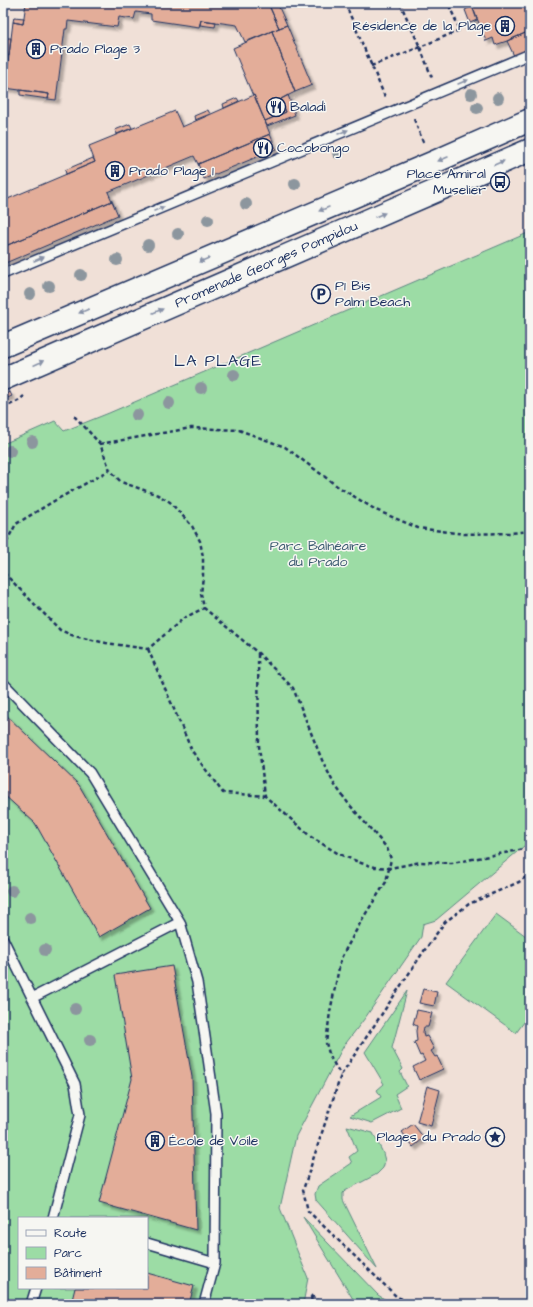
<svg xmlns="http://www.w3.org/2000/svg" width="533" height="1307" font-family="'Architects Daughter',sans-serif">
<defs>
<filter id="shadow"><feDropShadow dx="3.5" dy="3.5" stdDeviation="1" flood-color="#0004"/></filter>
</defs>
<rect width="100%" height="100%" fill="#f0e0d7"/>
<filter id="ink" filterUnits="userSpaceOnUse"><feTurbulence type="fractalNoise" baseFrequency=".025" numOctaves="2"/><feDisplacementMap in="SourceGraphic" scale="8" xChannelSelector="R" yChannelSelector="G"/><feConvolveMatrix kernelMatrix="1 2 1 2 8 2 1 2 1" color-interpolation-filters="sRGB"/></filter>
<g filter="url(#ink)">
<path fill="#9cdca5" stroke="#5c8682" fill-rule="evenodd" d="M530,232V841L436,920L423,924L421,937L365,1018L343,1047L296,1136L280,1208L308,1278L303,1304H3V444L55,421L64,431L109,413ZM19,1218H147V1288H19Z
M496,914L530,939V1014L516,1033L446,982Z
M407,991L392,1048L403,1069L400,1072L407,1086L395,1094L401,1108L372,1123L350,1116L381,1097L377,1090L384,1084L365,1052Z
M347,1126L373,1133L383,1153L385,1161L383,1168L377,1174L345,1191L343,1193V1200L377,1269L316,1200L315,1194L318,1186L352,1163L349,1157L357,1151Z
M303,1217L378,1295L392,1304H356Z"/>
<path fill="#e3ad99" stroke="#1b2f5e" filter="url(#shadow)" d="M26,3H268L279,28L245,42L237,25L201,20L199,27L151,20V14L136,12L134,19L119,17L117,27L68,21L67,29H65L56,100L48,99L49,94L5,88L13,22L23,24Z
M268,3H277L287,25L279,28Z
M471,3H530V31L507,41L495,45L493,38L486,41Z
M472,6L477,20L470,23L465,10Z
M14,17L24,18L23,24L13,22Z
M201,20L216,22L215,27L200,25Z
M287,25L312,85L295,92L272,31Z
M272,31L295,92L281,99L286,112L265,121L254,95L253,96L233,48Z
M530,31V51L515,58L507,41Z
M6,38H11L9,56L4,55Z
M20,90L49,94L48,99L20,95Z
M254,95L270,134L198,164L194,156L108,192L112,201L3,247V201L95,162L89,146L175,111L182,127Z
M288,95L295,115L267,126L265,121L286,112L281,99Z
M237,98L239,101L224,108L223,104Z
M208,110L210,114L195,120L194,116Z
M130,124L132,128L117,134L115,130Z
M270,134L276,149L204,179L198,164Z
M93,158L95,162L66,174L65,170Z
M112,201L118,215L3,264V247Z
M10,392L12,396L3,400V395Z
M3,712L79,785L150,908L99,937L35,823L3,794Z
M172,966L192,1077L196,1230L99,1203L132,1079L115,975Z
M423,989L437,992L434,1006L419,1003Z
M417,1010L432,1013L428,1027H424L423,1032L424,1037L427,1036L434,1049L431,1051L435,1057L437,1056L443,1069L419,1080L413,1067L425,1061L422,1055L420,1056L414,1042L417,1041L416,1031L417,1026L413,1024Z
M427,1086L440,1090L431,1126L417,1122Z
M413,1124L424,1138L413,1147L402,1132Z
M147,1273L194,1286L189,1304H71L75,1288H147Z"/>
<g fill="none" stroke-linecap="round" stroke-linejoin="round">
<defs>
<path id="service" d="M3,274L530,54
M3,683L90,773L180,922L197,982L216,1113L215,1263L204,1304
M3,939L75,1084L80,1115L53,1218
M32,998L180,922
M147,1243L215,1263
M31,1304L36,1288"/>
<g id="secondary">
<path d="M3,346L432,163L530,120"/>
<path id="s1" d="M3,379L530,150"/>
</g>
</defs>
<use href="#service" stroke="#1b2f5e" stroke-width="12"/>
<use href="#secondary" stroke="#1b2f5e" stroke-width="25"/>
<path stroke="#1b2f5e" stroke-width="2.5" stroke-dasharray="4 3" stroke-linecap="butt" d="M345,3L385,97
M400,3L420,47L432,78
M371,66L420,47L460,30L448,3
M414,119L423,142
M3,408L18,401L24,396
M74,416L82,424L100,444L110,470L121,482L158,495L170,502L192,526L200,541L203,557V576L201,594L204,608L258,653L293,688L322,760L334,784L348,803L387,848L391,859L386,882L363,918L341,958L330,1012L326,1043L330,1057L341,1075
M100,444L191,428L239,430L285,447L337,486L376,510L418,528L464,534L511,533L530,531
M3,548L16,524L54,501L110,470
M3,566L4,573L60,630L74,636L106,643L148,649L184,618L204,608
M148,649L192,751L223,793L265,796L311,837L339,854L361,863L375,867L390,868L421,862L452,863L530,848
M258,654L259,746L265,796
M311,1295L321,1304
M311,1296L312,1304
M415,1304L397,1297L308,1211L303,1190L341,1075L424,951L445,922L469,904L519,882L530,874"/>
<use href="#service" stroke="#f6f6f2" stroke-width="9"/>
<use href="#secondary" stroke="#f6f6f2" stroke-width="22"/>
</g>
<g fill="#8c969e">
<circle cx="471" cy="94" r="6"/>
<circle cx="498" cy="98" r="6"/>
<circle cx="477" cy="108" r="6"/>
<circle cx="338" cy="153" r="6"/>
<circle cx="295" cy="184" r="6"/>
<circle cx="246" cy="204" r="6"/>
<circle cx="208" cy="220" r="6"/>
<circle cx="178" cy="234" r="6"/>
<circle cx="148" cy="245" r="6"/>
<circle cx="117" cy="260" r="6"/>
<circle cx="81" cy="275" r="6"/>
<circle cx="49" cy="286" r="6"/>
<circle cx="30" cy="294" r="6"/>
<circle cx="234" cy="375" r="6"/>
<circle cx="201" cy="388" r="6"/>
<circle cx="169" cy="403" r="6"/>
<circle cx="137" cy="415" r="6"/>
<circle cx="32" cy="442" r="6"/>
<circle cx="10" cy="451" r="6"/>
<circle cx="12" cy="891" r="6"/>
<circle cx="30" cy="918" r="6"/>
<circle cx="45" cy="950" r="6"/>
<circle cx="75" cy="1009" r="6"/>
<circle cx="90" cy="1040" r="6"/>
</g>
<defs><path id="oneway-solid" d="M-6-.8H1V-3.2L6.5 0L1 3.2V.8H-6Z"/></defs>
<g fill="#8892a8">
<use href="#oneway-solid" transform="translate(463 82) rotate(-23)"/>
<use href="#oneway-solid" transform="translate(343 132) rotate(-23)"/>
<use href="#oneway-solid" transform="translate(443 159) rotate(157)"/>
<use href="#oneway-solid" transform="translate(499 163) rotate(-23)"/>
<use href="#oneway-solid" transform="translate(159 209) rotate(-22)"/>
<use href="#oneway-solid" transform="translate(324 209) rotate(157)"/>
<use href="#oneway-solid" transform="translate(380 215) rotate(-23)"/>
<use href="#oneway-solid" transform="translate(39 259) rotate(-23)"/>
<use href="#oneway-solid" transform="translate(204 260) rotate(157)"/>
<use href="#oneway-solid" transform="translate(84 311) rotate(157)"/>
<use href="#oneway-solid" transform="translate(158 311) rotate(-23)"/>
<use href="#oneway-solid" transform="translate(39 363) rotate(-24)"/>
</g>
</g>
<defs>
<symbol id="building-ring" viewBox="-11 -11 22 22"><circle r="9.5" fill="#f6f6f2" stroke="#1b2f5e" stroke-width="1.5"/><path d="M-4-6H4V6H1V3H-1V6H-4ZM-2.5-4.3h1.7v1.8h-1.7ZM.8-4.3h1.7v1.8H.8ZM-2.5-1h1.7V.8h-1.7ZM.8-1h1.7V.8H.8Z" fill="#1b2f5e"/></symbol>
<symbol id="restaurant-ring" viewBox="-11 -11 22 22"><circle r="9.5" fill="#f6f6f2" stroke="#1b2f5e" stroke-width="1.5"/><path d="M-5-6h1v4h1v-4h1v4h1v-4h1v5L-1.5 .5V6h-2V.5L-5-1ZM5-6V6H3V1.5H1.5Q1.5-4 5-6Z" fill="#1b2f5e"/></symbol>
<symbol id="bus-ring" viewBox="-11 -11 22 22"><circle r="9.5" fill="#f6f6f2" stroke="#1b2f5e" stroke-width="1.5"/><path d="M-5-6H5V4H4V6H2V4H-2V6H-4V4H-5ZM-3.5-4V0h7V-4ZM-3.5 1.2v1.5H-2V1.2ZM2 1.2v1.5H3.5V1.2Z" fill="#1b2f5e"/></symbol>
<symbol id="parking-ring" viewBox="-11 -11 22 22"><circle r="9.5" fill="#f6f6f2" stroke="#1b2f5e" stroke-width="1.5"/><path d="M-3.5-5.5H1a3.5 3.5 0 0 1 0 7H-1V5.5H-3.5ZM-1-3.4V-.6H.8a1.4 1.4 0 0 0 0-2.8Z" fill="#1b2f5e"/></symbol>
<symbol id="sight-ring" viewBox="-11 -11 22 22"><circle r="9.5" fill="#f6f6f2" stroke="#1b2f5e" stroke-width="1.5"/><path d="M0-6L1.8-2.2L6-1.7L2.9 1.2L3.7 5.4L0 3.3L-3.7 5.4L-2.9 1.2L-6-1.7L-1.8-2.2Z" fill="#1b2f5e"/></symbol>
</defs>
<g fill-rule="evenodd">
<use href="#building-ring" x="494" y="15" width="22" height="22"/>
<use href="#building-ring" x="25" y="38" width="22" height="22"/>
<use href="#restaurant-ring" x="265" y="96" width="22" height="22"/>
<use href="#restaurant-ring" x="252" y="137" width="22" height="22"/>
<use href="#building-ring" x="104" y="160" width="22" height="22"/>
<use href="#bus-ring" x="489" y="171" width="22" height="22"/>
<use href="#parking-ring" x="310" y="283" width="22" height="22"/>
<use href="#sight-ring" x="484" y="1126" width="22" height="22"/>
<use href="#building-ring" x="144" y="1130" width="22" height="22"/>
</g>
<g text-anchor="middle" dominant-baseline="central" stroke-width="3" stroke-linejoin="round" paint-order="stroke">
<g font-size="14" fill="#1b2f5e" stroke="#f6f6f2" text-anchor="start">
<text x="491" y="26" text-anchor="end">Résidence de la Plage</text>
<text x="50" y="49">Prado Plage 3</text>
<text x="290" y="107">Baladi</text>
<text x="277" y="148">Cocobongo</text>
<text x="129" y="171">Prado Plage 1</text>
<text x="486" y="174" text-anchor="end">Place Amiral<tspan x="486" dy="16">Muselier</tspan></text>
<text x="335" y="286">P1 Bis<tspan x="335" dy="16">Palm Beach</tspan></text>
<text x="481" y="1137" text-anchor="end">Plages du Prado</text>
<text x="169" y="1141">École de Voile</text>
</g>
<g font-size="14" fill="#1b2f5e" stroke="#f6f6f2">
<text stroke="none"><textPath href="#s1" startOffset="287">Promenade Georges Pompidou</textPath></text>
</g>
<g font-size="14" fill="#3b5a70" stroke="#f6f6f2">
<text x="318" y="546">Parc Balnéaire<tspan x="318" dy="16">du Prado</tspan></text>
</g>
<g font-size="16" letter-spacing="1" fill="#1b2f5e" stroke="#f6f6f2">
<text x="218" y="361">LA PLAGE</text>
</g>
</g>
<rect width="533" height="1307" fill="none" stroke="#f6f6f2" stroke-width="16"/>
<rect x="8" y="8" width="517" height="1291" fill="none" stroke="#1b2f5e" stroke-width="1.5" filter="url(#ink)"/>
<rect x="18" y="1217" width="130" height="72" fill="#f6f6f2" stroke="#9ea6b7"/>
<rect x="26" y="1230" width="20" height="6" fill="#f6f6f2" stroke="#9ea6b7"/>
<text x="54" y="1237" font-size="12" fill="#1b2f5e">Route</text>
<rect x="26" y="1247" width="20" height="12" fill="#9cdca5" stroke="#9ea6b7"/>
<text x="54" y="1257" font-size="12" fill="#1b2f5e">Parc</text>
<rect x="26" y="1267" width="20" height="12" fill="#e3ad99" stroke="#9ea6b7"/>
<text x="54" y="1277" font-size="12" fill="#1b2f5e">Bâtiment</text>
</svg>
